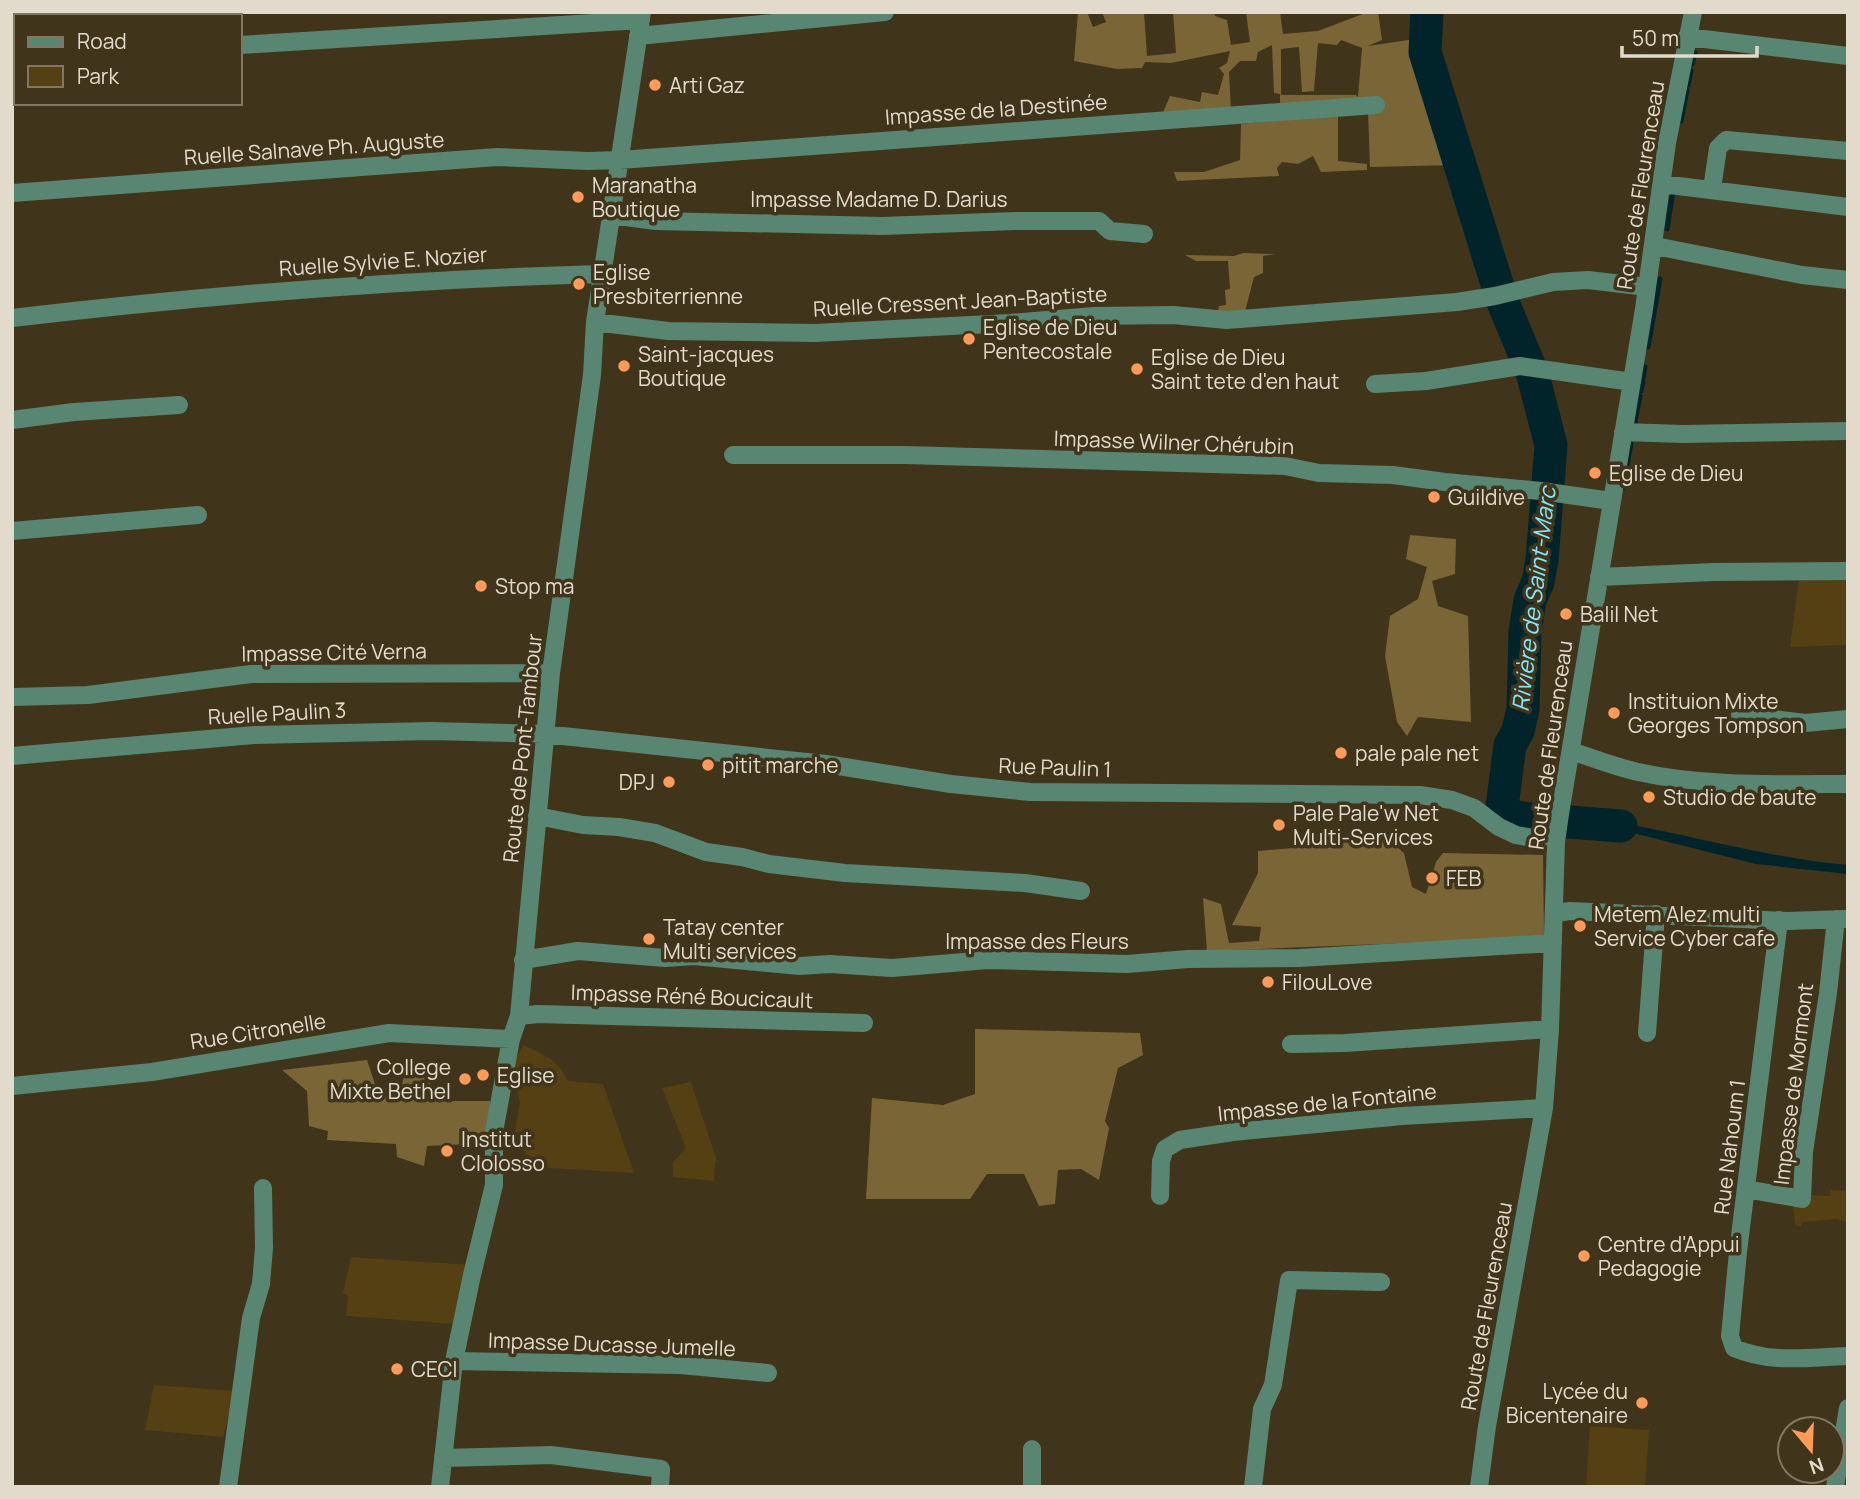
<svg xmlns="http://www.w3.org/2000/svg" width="1860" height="1499" font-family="Manrope,sans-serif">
<rect width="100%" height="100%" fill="#40341b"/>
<path fill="#544012" d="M1799,580H1848V645L1790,647Z
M523,1045C544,1054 558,1060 568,1081L603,1084L634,1173L534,1167L514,1136L520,1102L511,1068Z
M691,1082L717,1161L715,1162L714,1181L673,1177V1162L686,1148L662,1088Z
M1831,1190L1848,1191V1222L1836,1219L1802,1222L1801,1227L1795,1225L1793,1205L1805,1195L1830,1196Z
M351,1257L470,1265L456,1324L346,1316L348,1296L343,1293Z
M154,1385L236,1391L223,1437L145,1430Z
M1590,1426L1649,1430L1645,1487H1586Z"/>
<path fill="#7a6537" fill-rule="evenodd" d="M1078,12H1087L1093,27L1106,22L1102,12H1144L1147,56L1176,53L1173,12H1214L1215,16L1227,20L1231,45L1250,42L1246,12H1280L1283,34L1318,31L1368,12H1378L1382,40L1368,46L1422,38L1421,53L1456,165L1370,167L1368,113L1280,108V94L1274,93L1272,45L1258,52L1256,61H1240L1229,72L1231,111L1161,117L1170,96L1200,102L1202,92L1218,95L1224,74L1219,68L1227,63L1230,51L1171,63L1145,62L1142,68L1117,69L1074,61ZM1341,40L1362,48L1358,97L1356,95H1281V49L1299,47L1302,92L1314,91L1318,43L1337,45Z
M1338,114V161L1367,164V170L1321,172L1313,156L1298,164L1282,162L1277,168L1279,176L1177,181L1174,172H1204L1240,160L1241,124Z
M1243,253L1275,254L1263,256V273L1254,277L1243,319L1191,313L1193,308L1218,311L1219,306L1226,305L1225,290L1230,289L1228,261H1196L1185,255L1234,256Z
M1410,535L1456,539L1455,574L1432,581L1438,606L1468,616L1471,722L1418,717L1407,736L1397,722L1385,656L1390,616L1418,599L1427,567L1406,559Z
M1326,838L1390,841L1404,853L1412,887L1426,894L1436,862L1443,853L1543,855L1544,935L1455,941L1207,951L1203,898L1221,904L1229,943L1259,941L1261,927L1232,925L1258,873V851L1317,846Z
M975,1029L1140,1033L1143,1055L1118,1068L1105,1121L1109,1128L1099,1180L1081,1169L1058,1170L1055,1204L1039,1206L1024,1174H987L970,1199H866L872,1098L943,1105L975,1094Z
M367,1060L376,1087L400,1091L404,1077L434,1075L425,1098L443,1101H490V1143L427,1146L424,1166L397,1157L396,1144L327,1140L328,1131L309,1126L307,1091L282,1070Z"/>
<path fill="#01242b" d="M1575,816C1667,827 1755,857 1848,865V874L1756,864L1637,834L1575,826Z"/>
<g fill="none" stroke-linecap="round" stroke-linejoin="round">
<path stroke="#01242b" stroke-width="5" d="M1692,64L1695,53
M1688,85L1691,71
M1681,121L1687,90
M1667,229L1673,191
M1648,347L1660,279
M1643,378L1645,367
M1641,391L1643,382
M1634,427L1640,396
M1626,470L1631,443
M1623,488L1626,474
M1569,806L1579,820"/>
<path stroke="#01242b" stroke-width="33" d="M1427,12L1425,52L1502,300L1532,372L1551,445L1542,560L1538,582L1530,600L1525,632L1523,709L1518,731L1510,745L1502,807L1506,815L1529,819L1621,826"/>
<path stroke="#598672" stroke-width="18" d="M638,36L885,12
M1687,37L1848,56
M240,45L641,20
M12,57H16
M1662,184L1848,207
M1712,189L1718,148L1726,140L1848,151
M12,193L497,157L588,161L620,160L1376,105
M611,215L656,221L882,226L1015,221H1099L1110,231L1144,234
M1655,246L1802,275L1848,280
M12,318C209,295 405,279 602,274
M595,322L668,331L815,333L1010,323L1094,316L1173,315L1227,320L1457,302L1495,296L1553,282L1588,280L1647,287
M1375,384L1426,381L1520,366L1632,382
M12,420L74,412L179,405
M1623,432L1683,434L1848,431
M733,455H905L1285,466L1319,473L1393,475L1445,482L1541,491L1611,501
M12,531L198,515
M1599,577L1714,572L1848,571
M12,697L88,695L251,674L551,673
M1740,715L1805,723L1848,719
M1571,751C1593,758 1615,767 1638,772C1706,787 1779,784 1848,784
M12,756L254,735L431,731L544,734L826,764L951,784L1030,792L1420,795L1452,800L1474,808L1499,827L1516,835L1556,842
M537,816L583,825L619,827L655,833L706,852L742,857L769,864L845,873L1025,883L1081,891
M1555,913L1570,911L1787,921L1845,919
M1779,920L1738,1252L1730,1336L1734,1348C1771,1364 1809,1357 1848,1356
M523,960L578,951L665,958L694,956L800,966L830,964L892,968L988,960L1127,964L1188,959L1299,958L1553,943
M519,1016L538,1014L864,1023
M1647,1033L1656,914
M1291,1044L1345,1043L1550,1029
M12,1086L152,1072L389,1033L511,1039
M1746,1189L1802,1199L1804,1152L1828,993L1836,919
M1160,1196L1161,1161L1165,1149L1180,1140L1233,1132L1402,1116L1544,1108
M454,1361L680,1365L768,1373
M1032,1449V1487
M443,1458L551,1455L661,1469L660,1487
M228,1487L251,1318L261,1284L264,1248L263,1188
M440,1487L454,1361L472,1275L494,1185V1132L511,1039L519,1016L551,673L592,375L595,322L642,12
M1253,1487L1262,1409L1273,1385L1289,1280L1381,1282
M1479,1487L1487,1426L1544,1108L1550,1029L1556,842L1560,814L1644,309L1667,143L1693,12
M1835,1487L1848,1408"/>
</g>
<g fill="#fe9b59" stroke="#40341b" stroke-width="2.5">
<circle cx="655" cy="85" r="7"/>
<circle cx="578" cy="197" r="7"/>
<circle cx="579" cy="284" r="7"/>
<circle cx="969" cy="339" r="7"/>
<circle cx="624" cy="366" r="7"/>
<circle cx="1137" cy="369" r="7"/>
<circle cx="1595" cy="473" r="7"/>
<circle cx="1434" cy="497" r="7"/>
<circle cx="481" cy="586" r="7"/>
<circle cx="1566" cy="614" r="7"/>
<circle cx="1614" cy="713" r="7"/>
<circle cx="1341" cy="753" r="7"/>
<circle cx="708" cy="765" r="7"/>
<circle cx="669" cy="782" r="7"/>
<circle cx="1649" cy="797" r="7"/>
<circle cx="1279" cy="825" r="7"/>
<circle cx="1432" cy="878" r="7"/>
<circle cx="1580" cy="926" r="7"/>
<circle cx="649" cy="939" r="7"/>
<circle cx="1268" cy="982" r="7"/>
<circle cx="483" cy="1075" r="7"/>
<circle cx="465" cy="1079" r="7"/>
<circle cx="447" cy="1151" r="7"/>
<circle cx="1584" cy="1256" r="7"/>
<circle cx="397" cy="1369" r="7"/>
<circle cx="1642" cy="1403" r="7"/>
</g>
<g text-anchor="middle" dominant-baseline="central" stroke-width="7" stroke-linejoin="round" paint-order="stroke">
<g font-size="21" fill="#e2dbcc" stroke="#40341b" text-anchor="start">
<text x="669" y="85">Arti Gaz</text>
<text x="592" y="185">Maranatha<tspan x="592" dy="24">Boutique</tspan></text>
<text x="593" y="272">Eglise<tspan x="593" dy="24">Presbiterrienne</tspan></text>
<text x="983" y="327">Eglise de Dieu<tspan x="983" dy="24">Pentecostale</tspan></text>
<text x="638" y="354">Saint-jacques<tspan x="638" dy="24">Boutique</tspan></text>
<text x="1151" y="357">Eglise de Dieu<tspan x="1151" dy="24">Saint tete d'en haut</tspan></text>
<text x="1609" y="473">Eglise de Dieu</text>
<text x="1448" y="497">Guildive</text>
<text x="495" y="586">Stop ma</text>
<text x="1580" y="614">Balil Net</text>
<text x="1628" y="701">Instituion Mixte<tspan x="1628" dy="24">Georges Tompson</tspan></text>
<text x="1355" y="753">pale pale net</text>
<text x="722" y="765">pitit marche</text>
<text x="655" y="782" text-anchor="end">DPJ</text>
<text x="1663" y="797">Studio de baute</text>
<text x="1293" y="813">Pale Pale'w Net<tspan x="1293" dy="24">Multi-Services</tspan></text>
<text x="1446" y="878">FEB</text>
<text x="1594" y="914">Metem Alez multi<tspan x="1594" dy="24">Service Cyber cafe</tspan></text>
<text x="663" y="927">Tatay center<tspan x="663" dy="24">Multi services</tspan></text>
<text x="1282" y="982">FilouLove</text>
<text x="451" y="1067" text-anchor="end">College<tspan x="451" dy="24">Mixte Bethel</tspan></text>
<text x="497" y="1075">Eglise</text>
<text x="461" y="1139">Institut<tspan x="461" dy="24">Clolosso</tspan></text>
<text x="1598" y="1244">Centre d'Appui<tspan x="1598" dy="24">Pedagogie</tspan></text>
<text x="411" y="1369">CECI</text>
<text x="1628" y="1391" text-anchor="end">Lycée du<tspan x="1628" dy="24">Bicentenaire</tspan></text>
</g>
<g font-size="21" fill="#e2dbcc" stroke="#40341b">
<text transform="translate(996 109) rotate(-4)">Impasse de la Destinée</text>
<text transform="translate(314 148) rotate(-4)">Ruelle Salnave Ph. Auguste</text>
<text transform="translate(1640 185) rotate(-81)">Route de Fleurenceau</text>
<text x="879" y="199">Impasse Madame D. Darius</text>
<text transform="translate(383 261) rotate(-4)">Ruelle Sylvie E. Nozier</text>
<text transform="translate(960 301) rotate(-3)">Ruelle Cressent Jean-Baptiste</text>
<text transform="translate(1174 442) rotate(2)">Impasse Wilner Chérubin</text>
<text transform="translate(334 652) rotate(-1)">Impasse Cité Verna</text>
<text transform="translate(277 713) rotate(-3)">Ruelle Paulin 3</text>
<text transform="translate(1550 745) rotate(-82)">Route de Fleurenceau</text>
<text transform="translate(522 748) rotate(-84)">Route de Pont-Tambour</text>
<text transform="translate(1055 767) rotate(2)">Rue Paulin 1</text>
<text x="1037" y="941">Impasse des Fleurs</text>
<text transform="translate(692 996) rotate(2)">Impasse Réné Boucicault</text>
<text transform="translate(258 1031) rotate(-9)">Rue Citronelle</text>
<text transform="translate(1793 1084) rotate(-83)">Impasse de Mormont</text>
<text transform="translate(1327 1102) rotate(-6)">Impasse de la Fontaine</text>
<text transform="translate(1729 1147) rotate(-83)">Rue Nahoum 1</text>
<text transform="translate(1486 1306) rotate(-80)">Route de Fleurenceau</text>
<text transform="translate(612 1344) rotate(2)">Impasse Ducasse Jumelle</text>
</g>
<g font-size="23" font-style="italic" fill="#82e6fe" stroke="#40341b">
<text transform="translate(1533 599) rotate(-83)">Rivière de Saint-Marc</text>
</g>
</g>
<rect width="1860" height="1499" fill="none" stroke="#e2dbcc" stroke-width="28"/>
<rect x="14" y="14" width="228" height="91" fill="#40341b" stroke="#817762" stroke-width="2"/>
<rect x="28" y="37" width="35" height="10" fill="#598672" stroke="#817762" stroke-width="2"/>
<text x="77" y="49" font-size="21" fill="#e2dbcc">Road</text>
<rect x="28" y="66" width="35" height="21" fill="#544012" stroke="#817762" stroke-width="2"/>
<text x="77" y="84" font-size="21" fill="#e2dbcc">Park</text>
<g transform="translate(1811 1450) rotate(161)"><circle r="33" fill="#40341b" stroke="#817762" stroke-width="2"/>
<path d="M0-5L12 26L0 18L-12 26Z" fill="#fe9b59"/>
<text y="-10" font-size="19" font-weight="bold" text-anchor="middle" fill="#e2dbcc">N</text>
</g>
<path d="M1622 46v10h135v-10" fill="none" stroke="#e2dbcc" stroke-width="3.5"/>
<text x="1632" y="46" font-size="21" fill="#e2dbcc" stroke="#40341b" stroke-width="5" paint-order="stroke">50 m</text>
</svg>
